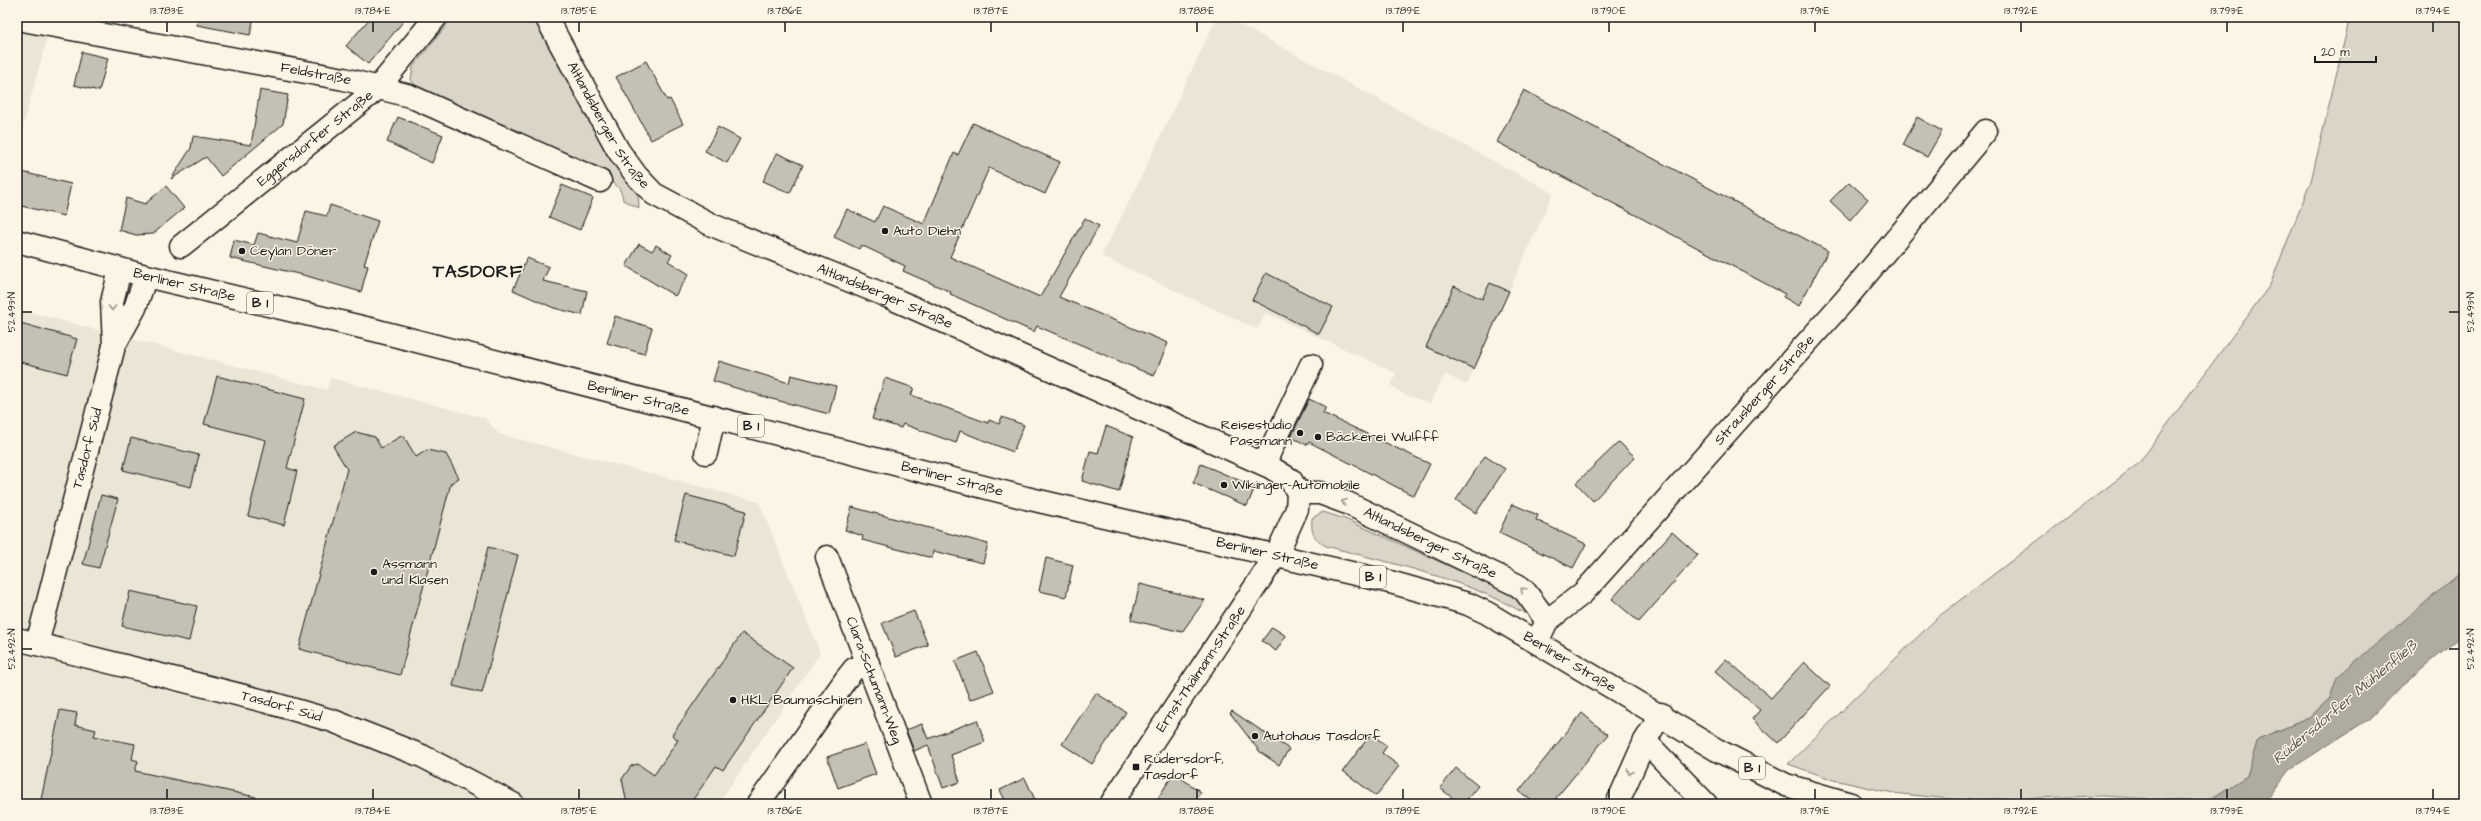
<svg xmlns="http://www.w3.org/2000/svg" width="2481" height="821" font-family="'Architects Daughter',sans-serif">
<rect width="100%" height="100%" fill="#fcf5e5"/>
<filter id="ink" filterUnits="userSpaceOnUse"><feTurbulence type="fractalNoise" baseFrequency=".025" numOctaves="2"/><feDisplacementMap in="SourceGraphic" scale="8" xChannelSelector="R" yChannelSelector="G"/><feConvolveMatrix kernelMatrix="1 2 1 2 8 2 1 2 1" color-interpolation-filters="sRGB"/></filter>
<g filter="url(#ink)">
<path fill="#ebe5d6" d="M1217,17H1226L1553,193L1467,385L1445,374L1430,403L1405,395L1391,386L1396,373L1266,313L1257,329L1101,256L1135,190Z
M17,28L48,35L17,147Z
M17,309L327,390L330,378L485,418L499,434L759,502L820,653L718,804H17Z"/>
<path fill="#dbd5c8" stroke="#7c7872" d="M453,17H534L613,162L638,193L639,208L623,200C622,188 614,183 605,177L419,91L411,80L413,67Z
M2350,17H2464V570L2338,677L2330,698L2309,718L2258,739L2247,776L2206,802L2102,796L1958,800L1893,793L1834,780L1788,764L1938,617L2139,463L2270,285L2311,181Z
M1323,512L1345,519L1491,585L1516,598L1528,610L1524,613C1463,578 1393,564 1326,546C1313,539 1311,532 1312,518Z"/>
<path fill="#b0aba1" stroke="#75726c" d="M2464,570V634L2397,690L2369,719L2289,770L2264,804H2203L2247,776L2258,739L2309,718L2330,698L2337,677Z"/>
<path fill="#c4c0b3" stroke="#1c1c1c" d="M198,17H254L250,35L197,25Z
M371,17H407L368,64L346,46Z
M82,52L108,58L99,91L74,85Z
M646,61L667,100L670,99L683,124L651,140L616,77Z
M260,90L288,95L283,124L221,176L206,157L171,179L191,148L193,136L251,145Z
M1524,90L1828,251L1799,306L1783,297L1785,294L1497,142Z
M398,117L443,135L432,163L387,142Z
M1917,117L1942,131L1927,157L1903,145Z
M973,123L1060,162L1045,194L989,168L950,257L1040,297L1085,218L1099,226L1059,297L1168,343L1154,376L1037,326L1034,332L950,294L951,292L903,271L905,266L861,245L859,249L834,237L847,209L875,222L883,206L924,224L954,153L958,155Z
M718,127L740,139L727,163L705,151Z
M777,153L803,165L790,193L763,181Z
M22,172L71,184L64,216L17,205Z
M1849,182L1868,199L1850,220L1830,201Z
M562,185L593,198L580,230L549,217Z
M166,186L184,208L153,234L136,235L119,230L126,198L145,204Z
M330,205L378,221L364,265L368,266L361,292L307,276L230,258L234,240L254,245L258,233L297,243L306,211L327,216Z
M639,244L652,251L656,245L672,255L668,261L689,274L675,296L626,266Z
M527,258L549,267L543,281L587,291L582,315L554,308L513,290Z
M1266,273L1333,307L1319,334L1252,300Z
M1490,283L1509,291L1474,369L1426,347L1454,286L1482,299Z
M615,316L652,328L644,354L607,343Z
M17,322L77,339L67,374L17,361Z
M719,361L789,383L791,375L836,386L829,414L772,399L713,381Z
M217,376L305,399L287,468L297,471L284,525L248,516L266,440L204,424Z
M885,378L914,388L911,395L988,423L989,420L999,424L1002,417L1024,425L1013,452L960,431L956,443L903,424L901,428L872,419Z
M1309,399L1326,407L1323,413L1430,464L1414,496L1309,442L1307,445L1291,437Z
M1106,426L1133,437L1119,492L1082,481L1090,451L1098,453Z
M356,432L375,437L381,448L403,435L416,457L427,450L446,454L459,478L451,483L400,675L299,649L347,469L333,446Z
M131,438L199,455L191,487L123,470Z
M1619,442L1635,457L1593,501L1576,483Z
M1485,456L1505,469L1476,513L1456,500Z
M1201,464L1255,487L1247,506L1193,483Z
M101,495L118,499L99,568L83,564Z
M686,495L746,511L734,556L674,540Z
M1512,504L1538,515L1536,520L1586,544L1573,568L1499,533Z
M852,507L988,544L983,563L933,551L932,558L862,540L863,536L845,530Z
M1672,532L1698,555L1639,622L1612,599Z
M488,547L518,555L482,693L453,686Z
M1046,558L1073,565L1066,597L1039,591Z
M1140,584L1205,600L1182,632L1131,620Z
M130,591L197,606L189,641L122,626Z
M914,611L928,645L896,657L882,623Z
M1272,627L1286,636L1276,651L1262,641Z
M742,633L793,668L723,770L716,766L690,804H627L622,779L631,766L638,764L654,775L678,740L672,735Z
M978,652L994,691L970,700L955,661Z
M1726,659L1771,698L1804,662L1830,686L1778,743L1752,719L1760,710L1715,671Z
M1096,693L1126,712L1092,764L1062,744Z
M60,710L77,713L75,725L96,730L94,736L135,744L132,759L138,761L135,771L256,797L255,804H40Z
M1232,711L1289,749L1279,765L1260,752L1230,713Z
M1582,713L1608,735L1551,804H1536L1519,791Z
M977,720L985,742L951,755L960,782L943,788L928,745L914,751L906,730L922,724L928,739Z
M1371,734L1387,746L1382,753L1399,766L1376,796L1343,771Z
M865,744L876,774L838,788L827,757Z
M1456,768L1478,786L1463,804H1460L1440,788Z
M1174,773L1201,792L1193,804H1154Z
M1025,778L1037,804H1007L1000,790Z"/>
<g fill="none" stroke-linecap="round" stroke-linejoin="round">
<defs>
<g id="minor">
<path id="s1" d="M17,19L344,79L410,96L600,181"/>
<path id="s2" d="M181,246L377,89L436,17"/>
<path d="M114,345L112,302L120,270"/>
<path d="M706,453L714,417"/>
<path d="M1264,464L1311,365"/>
<path id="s3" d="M1298,493H1320L1347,503L1517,585L1524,590L1547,621"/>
<path id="s4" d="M827,557L921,804"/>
<path id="s5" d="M17,639L264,701L333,721L422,756L513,804"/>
<path id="s6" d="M1537,642L1547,621L1583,593L1846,299L1986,131"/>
<path id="s7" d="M37,644L114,346L135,308L146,276"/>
<path d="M1645,741L1706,804"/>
<path d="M758,804L846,679L854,669L868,663"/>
<path d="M1617,804L1645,741L1661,714"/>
</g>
<g id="major">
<path id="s8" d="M546,17L618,150L636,175L654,194L712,225L880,293L1270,467L1291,480L1298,493L1297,509L1277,554L1111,804"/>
<path id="s9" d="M17,241L146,276L374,330L1026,498L1390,582L1468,604L1487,613L1717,750L1786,785L1851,804"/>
</g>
</defs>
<use href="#minor" stroke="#1c1c1c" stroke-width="25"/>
<use href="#major" stroke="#1c1c1c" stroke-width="25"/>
<use href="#minor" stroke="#fcf5e5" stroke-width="22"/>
<use href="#major" stroke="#fcf5e5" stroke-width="22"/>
</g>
<defs><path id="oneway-chevron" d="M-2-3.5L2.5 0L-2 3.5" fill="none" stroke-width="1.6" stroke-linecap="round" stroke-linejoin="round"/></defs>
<g stroke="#97938b">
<use href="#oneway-chevron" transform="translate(112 308) rotate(90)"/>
<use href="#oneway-chevron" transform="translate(1344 502) rotate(-159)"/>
<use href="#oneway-chevron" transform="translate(1523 590) rotate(-137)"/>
<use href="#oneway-chevron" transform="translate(1630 772) rotate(113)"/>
</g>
</g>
<path fill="none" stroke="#1c1c1c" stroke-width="1.5" d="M167,22V32M373,22V32M579,22V32M785,22V32M991,22V32M1197,22V32M1403,22V32M1609,22V32M1815,22V32M2021,22V32M2227,22V32M2433,22V32M22,312H32M2449,312H2459M22,649H32M2449,649H2459M167,789V799M373,789V799M579,789V799M785,789V799M991,789V799M1197,789V799M1403,789V799M1609,789V799M1815,789V799M2021,789V799M2227,789V799M2433,789V799"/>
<g fill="#1c1c1c" stroke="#fcf5e5" stroke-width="1.5">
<circle cx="885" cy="231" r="4"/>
<circle cx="242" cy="251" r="4"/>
<circle cx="1300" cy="433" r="4"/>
<circle cx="1318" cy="437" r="4"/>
<circle cx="1224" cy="485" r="4"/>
<circle cx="374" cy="572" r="4"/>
<circle cx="733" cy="700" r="4"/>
<circle cx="1255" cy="736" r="4"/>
<rect x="1132" y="763" width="8" height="8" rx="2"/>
</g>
<g text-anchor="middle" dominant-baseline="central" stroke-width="3" stroke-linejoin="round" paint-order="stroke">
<g fill="#fcf5e5" stroke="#5f5d58" stroke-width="1">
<rect x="247" y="292" width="26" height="22" rx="3"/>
<rect x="738" y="415" width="26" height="22" rx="3"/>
<rect x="1360" y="566" width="26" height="22" rx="3"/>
<rect x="1739" y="757" width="26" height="22" rx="3"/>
</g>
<g font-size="13" font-weight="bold" fill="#1c1c1c">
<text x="260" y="303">B 1</text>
<text x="751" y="426">B 1</text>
<text x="1373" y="577">B 1</text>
<text x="1752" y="768">B 1</text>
</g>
<g font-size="14" fill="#1c1c1c" stroke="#fcf5e5">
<text stroke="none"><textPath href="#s1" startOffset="304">Feldstraße</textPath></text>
<text stroke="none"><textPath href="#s8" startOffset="125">Altlandsberger Straße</textPath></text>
<text stroke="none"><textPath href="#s2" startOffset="172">Eggersdorfer Straße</textPath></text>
<text stroke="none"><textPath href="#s9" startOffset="173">Berliner Straße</textPath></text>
<text stroke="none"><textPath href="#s8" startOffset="461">Altlandsberger Straße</textPath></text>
<text stroke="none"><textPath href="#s6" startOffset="341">Strausberger Straße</textPath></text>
<text stroke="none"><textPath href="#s9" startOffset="641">Berliner Straße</textPath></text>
<text stroke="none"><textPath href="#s7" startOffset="202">Tasdorf Süd</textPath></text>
<text stroke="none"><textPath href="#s9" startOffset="965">Berliner Straße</textPath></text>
<text stroke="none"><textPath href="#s3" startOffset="143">Altlandsberger Straße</textPath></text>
<text stroke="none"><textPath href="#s9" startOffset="1289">Berliner Straße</textPath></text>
<text stroke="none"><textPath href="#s9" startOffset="1613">Berliner Straße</textPath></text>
<text transform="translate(1201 669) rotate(-56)">Ernst-Thälmann-Straße</text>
<text stroke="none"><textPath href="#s4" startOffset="132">Clara-Schumann-Weg</textPath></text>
<text stroke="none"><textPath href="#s5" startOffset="273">Tasdorf Süd</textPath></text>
</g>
<g font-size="14" fill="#1c1c1c" stroke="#fcf5e5" text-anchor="start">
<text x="893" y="231">Auto Diehn</text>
<text x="250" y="251">Ceylan Döner</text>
<text x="1292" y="425" text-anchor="end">Reisestudio<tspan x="1292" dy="16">Passmann</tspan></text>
<text x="1326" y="437">Bäckerei Wulfff</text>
<text x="1232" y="485">Wikinger-Automobile</text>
<text x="382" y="564">Assmann<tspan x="382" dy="16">und Klasen</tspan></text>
<text x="741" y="700">HKL Baumaschinen</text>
<text x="1263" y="736">Autohaus Tasdorf</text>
<text x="1144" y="759">Rüdersdorf,<tspan x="1144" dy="16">Tasdorf</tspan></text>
</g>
<g font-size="15" font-style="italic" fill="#575551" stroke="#fcf5e5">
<text transform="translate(2345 702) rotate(-40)">Rüdersdorfer Mühlenfließ</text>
</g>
<g font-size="18" font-weight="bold" letter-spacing="1" fill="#1c1c1c" stroke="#fcf5e5">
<text x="478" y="271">TASDORF</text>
</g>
</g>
<rect width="2481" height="821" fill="none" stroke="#fcf5e5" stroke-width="44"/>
<path d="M2315 56v6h61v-6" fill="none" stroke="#1c1c1c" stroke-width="2"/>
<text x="2321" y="56" font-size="12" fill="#1c1c1c" stroke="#fcf5e5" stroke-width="3" paint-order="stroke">20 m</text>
<rect x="22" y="22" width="2437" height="777" fill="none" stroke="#1c1c1c" stroke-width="1.5"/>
<g font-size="10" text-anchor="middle" fill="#1c1c1c">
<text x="167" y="14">13.783°E</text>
<text x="373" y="14">13.784°E</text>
<text x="579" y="14">13.785°E</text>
<text x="785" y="14">13.786°E</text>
<text x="991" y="14">13.787°E</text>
<text x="1197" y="14">13.788°E</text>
<text x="1403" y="14">13.789°E</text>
<text x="1609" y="14">13.790°E</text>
<text x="1815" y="14">13.791°E</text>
<text x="2021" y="14">13.792°E</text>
<text x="2227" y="14">13.793°E</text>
<text x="2433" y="14">13.794°E</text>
<text transform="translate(11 312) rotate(-90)" y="4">52.493°N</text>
<text transform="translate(2470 312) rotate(-90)" y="4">52.493°N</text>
<text transform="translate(11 649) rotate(-90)" y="4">52.492°N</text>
<text transform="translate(2470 649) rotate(-90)" y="4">52.492°N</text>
<text x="167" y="814">13.783°E</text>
<text x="373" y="814">13.784°E</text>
<text x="579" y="814">13.785°E</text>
<text x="785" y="814">13.786°E</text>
<text x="991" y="814">13.787°E</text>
<text x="1197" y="814">13.788°E</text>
<text x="1403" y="814">13.789°E</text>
<text x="1609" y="814">13.790°E</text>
<text x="1815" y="814">13.791°E</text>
<text x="2021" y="814">13.792°E</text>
<text x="2227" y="814">13.793°E</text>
<text x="2433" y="814">13.794°E</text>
</g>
</svg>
